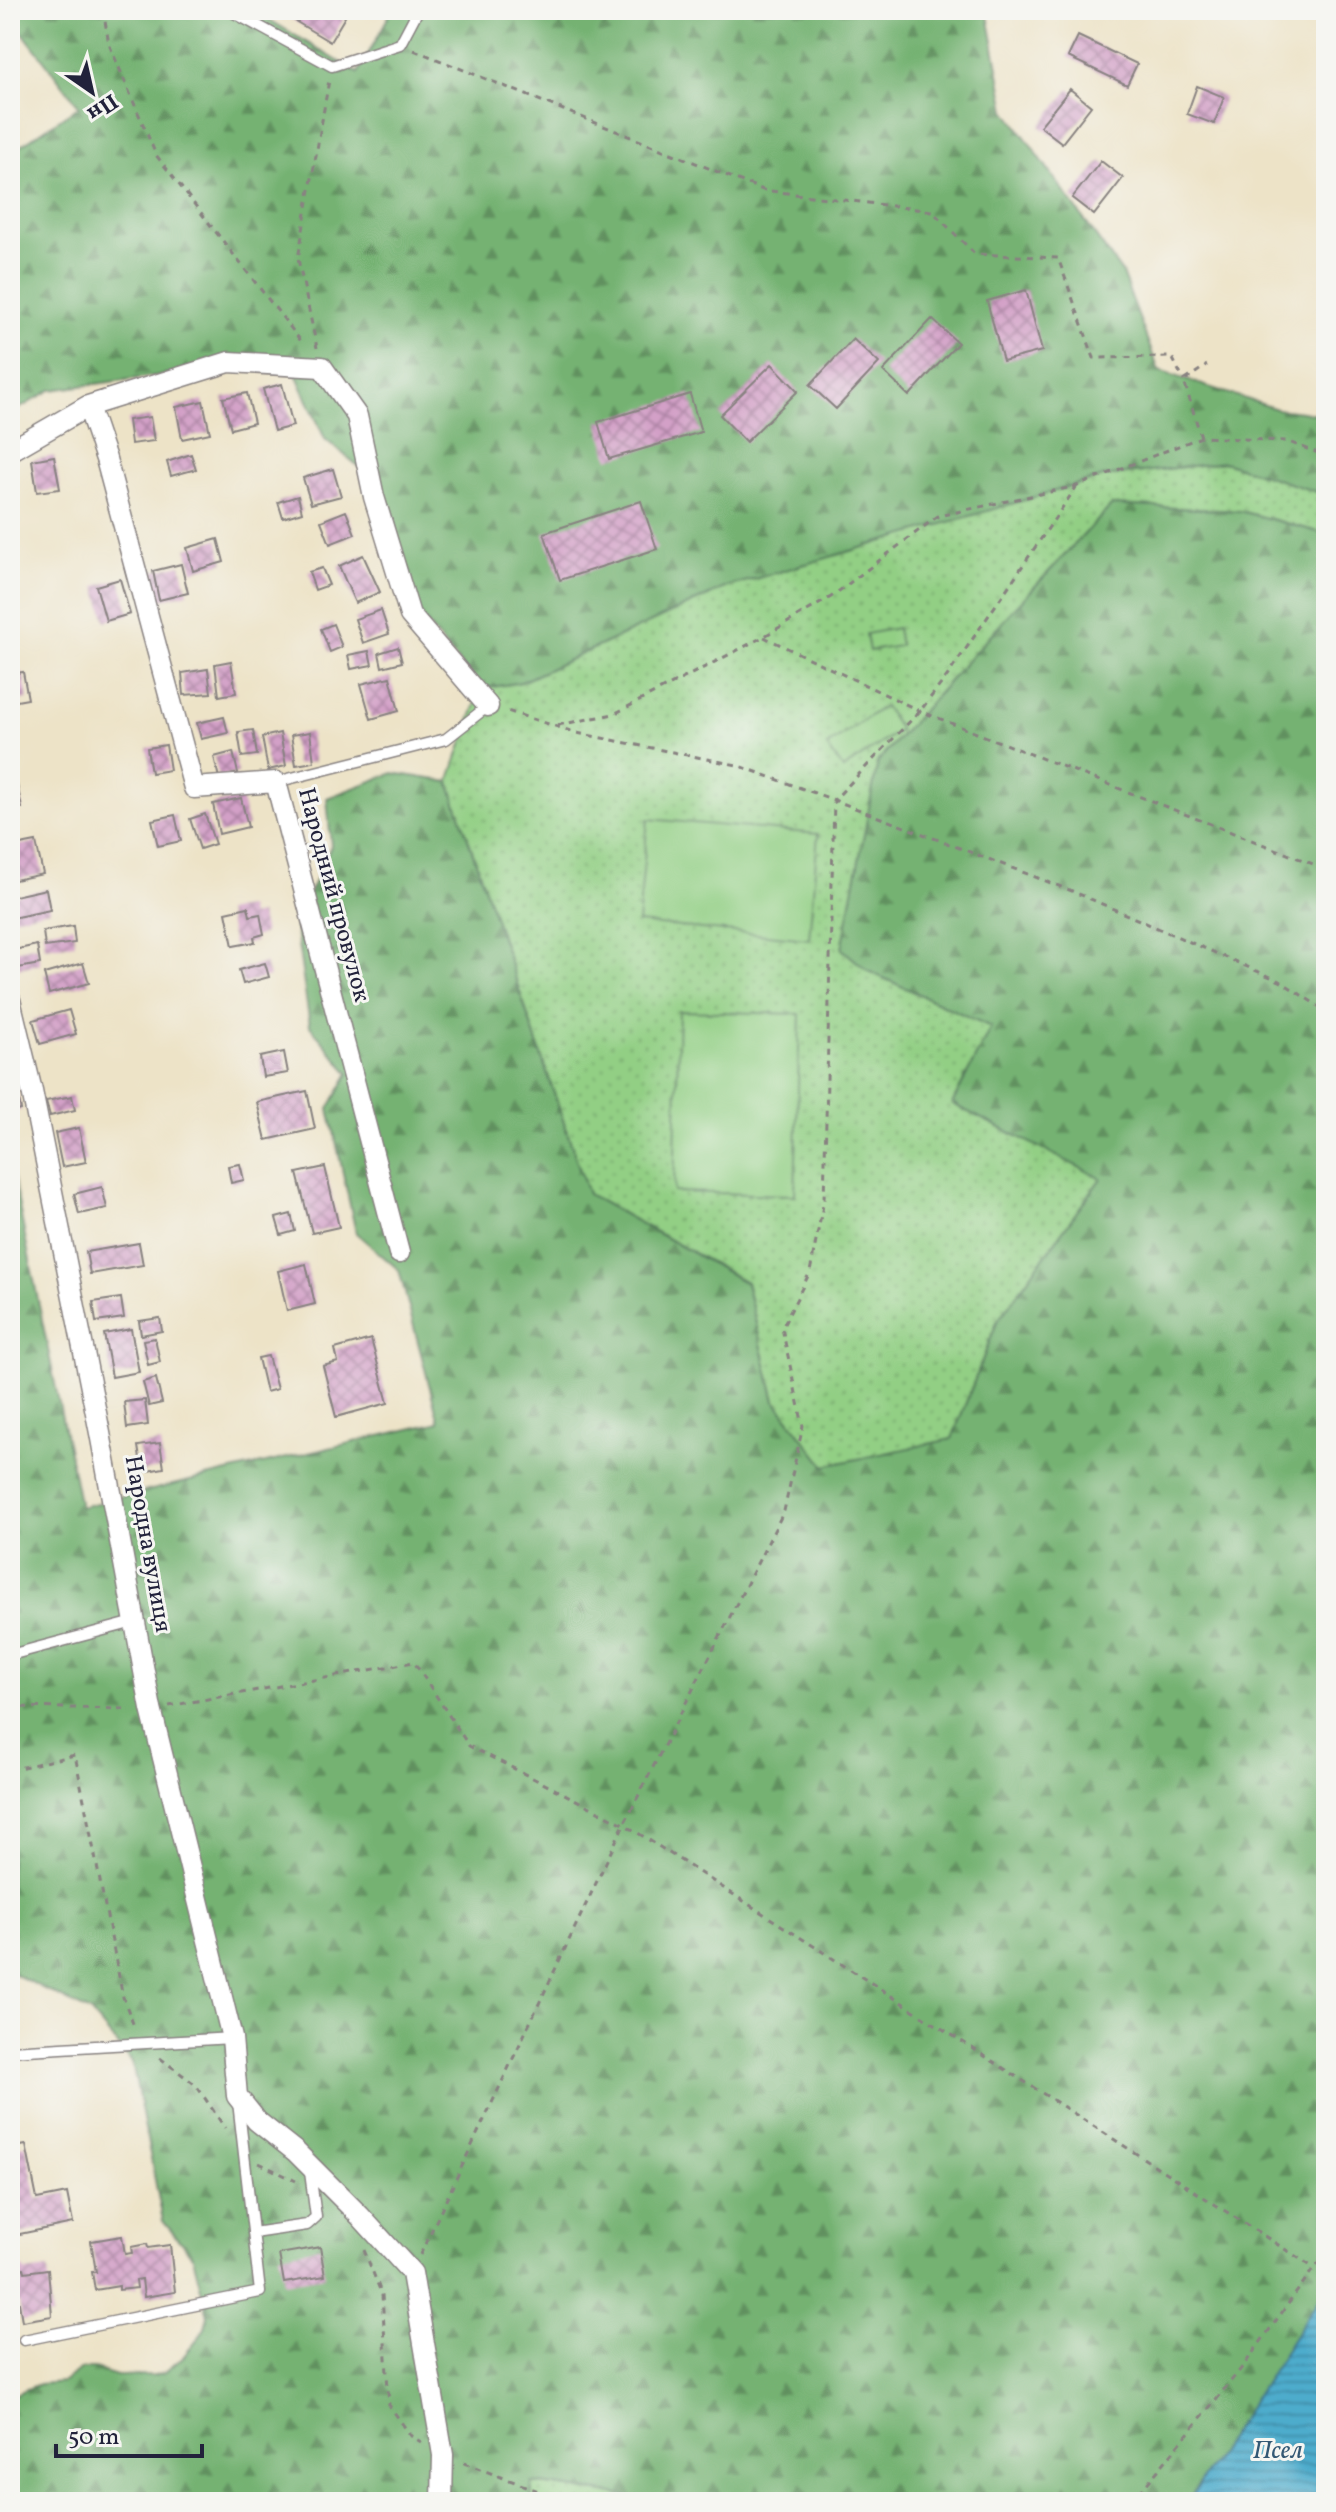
<svg xmlns="http://www.w3.org/2000/svg" width="1336" height="2512" font-family="Vollkorn,serif">
<defs>
<pattern id="grass-dots" width="8" height="8" patternUnits="userSpaceOnUse" patternTransform="scale(2)"><rect width="8" height="8" fill="#92cf84"/><path d="M2 2h.1M6 6h.1" fill="none" stroke="#7eb173" stroke-width="1.8" stroke-linecap="round"/></pattern>
<pattern id="forest-firs" width="22" height="20" patternUnits="userSpaceOnUse" patternTransform="scale(2)"><rect width="22" height="20" fill="#75b272"/><path d="M5 1l3.5 6h-7zM16 11l3.5 6h-7z" fill="#60905f"/></pattern>
<pattern id="water-rules" width="6" height="5" patternUnits="userSpaceOnUse" patternTransform="scale(2)"><rect width="6" height="5" fill="#4eaccc"/><path d="M0 2.5h6" fill="none" stroke="#408ca7"/></pattern>
<pattern id="building-cross-hatch" width="8" height="8" patternUnits="userSpaceOnUse" patternTransform="scale(2)"><rect width="8" height="8" fill="#d3a0c7"/><path d="M0 0l8 8M0 8l8-8" fill="none" stroke="#ab82a3"/></pattern>
</defs>
<rect width="100%" height="100%" fill="#f6f6f2"/>
<filter id="ink" filterUnits="userSpaceOnUse"><feTurbulence type="fractalNoise" baseFrequency=".0125" numOctaves="2"/><feDisplacementMap in="SourceGraphic" scale="16" xChannelSelector="R" yChannelSelector="G"/><feConvolveMatrix kernelMatrix="1 2 1 2 8 2 1 2 1" color-interpolation-filters="sRGB"/></filter>
<filter id="wash" filterUnits="userSpaceOnUse"><feTurbulence type="fractalNoise" baseFrequency=".006" numOctaves="4" result="noise"/><feDisplacementMap in="SourceGraphic" scale="32" xChannelSelector="R" yChannelSelector="G"/><feGaussianBlur stdDeviation="1.8" result="paint"/><feColorMatrix in="noise" values="0 0 0 0 0 0 0 0 0 0 0 0 0 0 0 0 0 1.4 0 .05"/><feComposite in="paint" operator="in"/></filter>
<g filter="url(#wash)">
<rect width="100%" height="100%" fill="#ede3c7"/>
<path fill="url(#grass-dots)" stroke="#5a7860" stroke-width="2" d="M1224,462L1326,495V534L1240,511L1112,505L1010,613L878,761L868,971L991,1027L953,1104L1102,1178L997,1322L952,1439L825,1466L775,1401L746,1282L588,1194L449,782L481,689L521,682L727,587L1103,477Z
M532,2483L671,2502H531Z"/>
<path fill="url(#forest-firs)" stroke="#4c6a56" stroke-width="2" d="M10,10H253L358,73L392,10H987L1006,110L1122,273L1159,371L1277,409L1326,415V495L1224,462L1103,477L727,587L521,682L481,689L415,610L378,482L325,439L289,358L51,390L10,414V153L79,106L10,16Z
M1112,505L1240,511L1326,534V2288L1188,2502H671L532,2483L531,2502H10V2396L39,2384L63,2382L82,2369H94L117,2376L154,2375L165,2372L183,2357L199,2338L205,2328L208,2315L193,2257L163,2221L132,2062L90,2012L10,1972V1162L80,1507L439,1422L399,1270L356,1233L329,1109L349,1073L310,1026L295,924L331,846L327,798L393,773L449,782L588,1194L746,1283L775,1401L825,1466L952,1439L997,1322L1101,1178L952,1104L991,1027L868,971L842,949L878,761L1010,613Z"/>
<path fill="#92cf84" stroke="#5a7860" stroke-width="2" d="M897,628L900,646L869,651L866,634Z
M884,706L900,730L843,769L827,746Z
M648,819L818,834L809,939L638,923Z
M679,1011L800,1014L795,1195L674,1192Z"/>
<path fill="url(#water-rules)" stroke="#386784" stroke-width="2" d="M1326,2288V2502H1188L1319,2298Z"/>
<g id="blocks">
<path fill="url(#building-cross-hatch)" d="M288,10H349L330,42L285,15Z
M1078,36L1137,64L1127,85L1068,57Z
M1197,86L1224,97L1214,124L1187,114Z
M1070,89L1091,106L1062,143L1040,126Z
M1101,161L1123,178L1094,215L1072,198Z
M1026,290L1042,351L1003,361L987,301Z
M932,319L958,343L909,396L883,371Z
M853,339L879,363L836,409L810,385Z
M772,364L798,391L746,442L720,415Z
M282,384L293,426L274,431L263,389Z
M247,393L254,423L231,429L223,398Z
M690,394L701,432L609,459L598,422Z
M203,401L210,433L182,439L176,407Z
M150,417L154,441L131,444L128,420Z
M191,454L196,469L171,476L167,462Z
M54,456L60,489L37,492L32,460Z
M333,469L341,496L311,504L303,478Z
M298,496L302,512L283,518L278,502Z
M641,501L657,549L560,580L544,533Z
M346,511L355,534L330,544L321,521Z
M218,539L224,562L193,571L187,548Z
M363,555L380,592L355,603L339,566Z
M181,564L188,593L159,600L153,571Z
M322,568L329,585L315,590L309,572Z
M120,579L130,614L106,621L96,586Z
M381,610L389,634L363,643L355,619Z
M333,624L342,647L330,652L321,629Z
M398,647L402,662L382,667L379,653Z
M369,651L372,665L351,669L348,655Z
M231,661L236,693L219,696L215,664Z
M208,669L211,693L184,695L182,673Z
M23,672L28,699L11,702L10,674Z
M390,677L399,711L371,719L361,684Z
M224,717L228,733L201,739L197,723Z
M253,730L257,755L242,757L238,732Z
M310,732L314,762L296,765L291,735Z
M280,733L286,766L268,770L262,737Z
M166,745L170,770L151,773L147,748Z
M233,752L238,773L219,778L214,757Z
M17,784L22,808L10,811V786Z
M241,798L248,827L219,834L213,804Z
M205,814L215,844L200,849L190,819Z
M175,815L181,841L158,846L152,820Z
M36,842L43,874L10,881V847Z
M46,889L50,910L12,918L10,897Z
M248,907L250,916L260,914L264,934L254,937L255,942L233,946L226,912Z
M73,926L75,943L45,947L43,931Z
M37,945L40,964L18,968L14,950Z
M83,963L89,983L49,994L44,974Z
M265,963L269,977L243,984L239,970Z
M69,1010L76,1034L40,1044L33,1020Z
M284,1052L288,1073L263,1077L260,1057Z
M16,1087L21,1110L10,1113V1088Z
M307,1091L315,1129L266,1140L257,1102Z
M72,1096L75,1110L50,1116L46,1101Z
M79,1128L86,1162L62,1167L55,1133Z
M240,1164L244,1180L231,1183L228,1166Z
M325,1167L339,1227L312,1233L297,1173Z
M102,1187L107,1208L79,1214L74,1194Z
M291,1214L295,1231L281,1235L276,1218Z
M139,1243L143,1265L90,1274L86,1252Z
M306,1264L315,1304L287,1311L278,1271Z
M121,1298L124,1318L96,1322L93,1302Z
M160,1318L162,1331L141,1335L139,1321Z
M131,1329L139,1372L112,1377L104,1334Z
M155,1338L160,1362L148,1365L143,1340Z
M371,1339L388,1403L336,1417L323,1366L338,1362L335,1349Z
M268,1356L277,1389L266,1392L258,1358Z
M156,1378L162,1403L149,1406L143,1382Z
M145,1400L148,1425L127,1428L124,1402Z
M160,1443L164,1468L142,1472L138,1446Z
M26,2145L37,2199L67,2193L73,2223L10,2236V2148Z
M122,2236L125,2254L132,2253L131,2247L147,2244L148,2248L170,2245L175,2292L144,2297L142,2279L136,2280L137,2288L119,2290V2286L95,2290L92,2272H96L91,2241Z
M320,2247L325,2276L284,2283L279,2254Z
M24,2268L25,2272L48,2269L52,2316L22,2321L19,2303L13,2304L14,2312H10V2270Z"/>
</g>
</g>
<g filter="url(#ink)">
<use href="#blocks" fill-opacity="0" stroke="#888281" stroke-width="2"/>
<g fill="none" stroke-linecap="round" stroke-linejoin="round">
<defs>
<path id="lane" d="M229,10L332,66L400,44L418,10
M276,782L446,739L488,706
M10,1655L134,1622
M10,2051L232,2038
M253,2233L307,2225L316,2217L310,2172
M24,2340L260,2292L238,2102"/>
<path id="street" d="M88,406L106,459L194,788L276,782L399,1253
M10,451L88,406L229,362L322,367L357,416L374,497L410,615L488,706
M10,1000L32,1091L100,1433L151,1709L232,2038L237,2096L257,2121L296,2152L360,2216L412,2273L443,2455L442,2502"/>
</defs>
<use href="#lane" stroke="#888281" stroke-width="13"/>
<use href="#street" stroke="#888281" stroke-width="23"/>
<path stroke="#888281" stroke-width="3" stroke-dasharray="6 6" stroke-linecap="butt" d="M103,10L109,44L156,155L304,345
M414,50L763,190L932,211L975,254L1058,258L1094,358L1172,357L1184,381
M317,348L298,259L329,80
M1201,437L1184,381L1207,365
M1077,486L948,675L920,711L834,800L1072,891L1280,981L1326,1011
M764,637L920,711L1326,869
M558,725L614,714L763,637L831,597L938,516L1077,486L1201,437L1286,441L1326,456
M169,1706L414,1662L469,1746L624,1824L1314,2268
M10,1707L130,1709
M10,1770L75,1755L123,1997L135,2029
M160,2058L196,2085L225,2128
M259,2163L296,2181
M364,2250L382,2295L389,2405L411,2436L421,2442
M420,2255L624,1824L784,1511L803,1426L782,1328L810,1272L824,1200L834,800L737,765L577,733L507,711
M464,2463L568,2502
M1132,2502L1244,2365L1314,2268L1326,2257"/>
<use href="#lane" stroke="#fff" stroke-width="10"/>
<use href="#street" stroke="#fff" stroke-width="20"/>
</g>
</g>
<g text-anchor="middle" dominant-baseline="central" stroke-width="6" stroke-linejoin="round" paint-order="stroke">
<g font-size="24" fill="#22223b" stroke="#f6f6f2">
<text transform="translate(333 895) rotate(75)">Народний провулок</text>
<text transform="translate(147 1544) rotate(80)">Народна вулиця</text>
</g>
<g font-size="26" font-style="italic" fill="#345975" stroke="#f6f6f2">
<text x="1278" y="2451">Псел</text>
</g>
</g>
<rect width="1336" height="2512" fill="none" stroke="#f6f6f2" stroke-width="40"/>
<g transform="translate(92 92) rotate(146)" stroke="#f6f6f2" stroke-width="6" paint-order="stroke">
<path d="M0-6L14 30L0 20L-14 30Z" fill="#22223b"/>
<text y="-12" font-size="22" font-weight="bold" text-anchor="middle" fill="#22223b">Пн</text>
</g>
<path d="M56 2444v12h146v-12" fill="none" stroke="#22223b" stroke-width="4"/>
<text x="68" y="2444" font-size="24" fill="#22223b" stroke="#f6f6f2" stroke-width="6" paint-order="stroke">50 m</text>
</svg>
